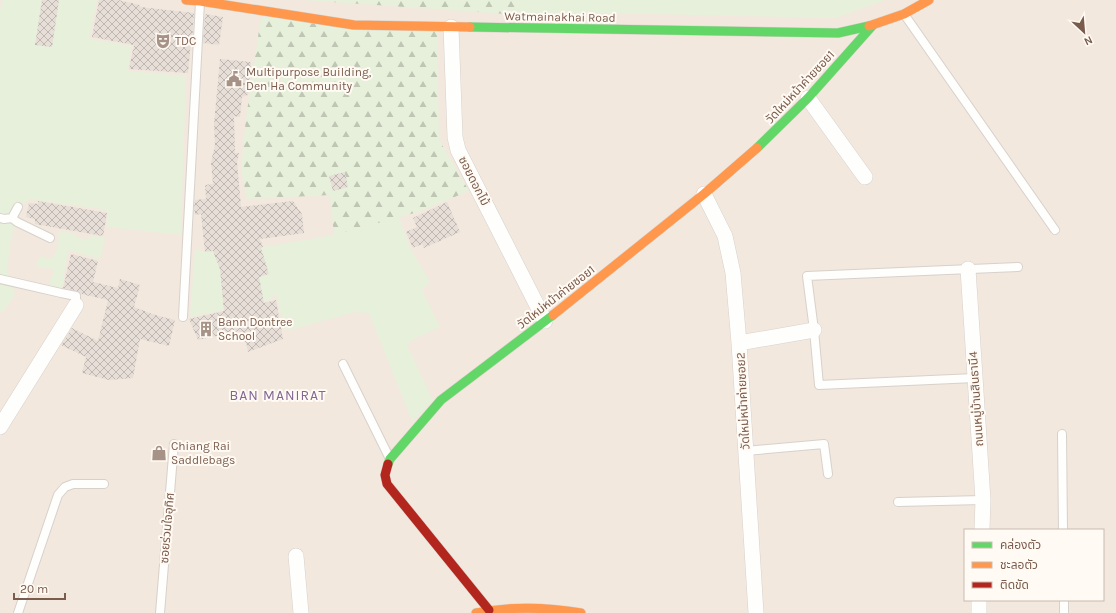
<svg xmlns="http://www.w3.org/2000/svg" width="1116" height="613" font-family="Karla,'Noto Sans Thai',sans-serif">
<defs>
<pattern id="forest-firs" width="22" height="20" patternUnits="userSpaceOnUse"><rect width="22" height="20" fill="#e7f0db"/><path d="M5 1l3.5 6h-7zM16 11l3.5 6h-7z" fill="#c0c6b4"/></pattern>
<pattern id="building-cross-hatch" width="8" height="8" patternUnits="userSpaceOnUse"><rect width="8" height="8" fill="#e6ded7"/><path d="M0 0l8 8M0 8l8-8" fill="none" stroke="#bfb7b1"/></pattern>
</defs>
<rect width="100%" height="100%" fill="#f9f5f0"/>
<path fill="#f2e8de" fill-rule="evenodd" d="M0,0H1116V613H0ZM965,530H1103V600H965Z"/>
<path fill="#e7f0db" d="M3,0H97L89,39L131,46L128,71L186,76L181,235L107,227V212L102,209L29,199L21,206L11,239L7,270L15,294L3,312L0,311V9Z
M513,0H885L836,18L605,13L520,15Z
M399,217L410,248L430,282L422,290L440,327L414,339L407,345L433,401L412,421L369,313L355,312L294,329L284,330L277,296H272L273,299L190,317L195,249L205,252L213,251L218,263L263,247L334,235Z
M59,231L76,234L75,237L88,240L89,236L105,238L100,259L68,250L62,288L49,285L54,269L36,267L40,256L52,259L58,249Z"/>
<path fill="url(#forest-firs)" d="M303,0H513L520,15Z
M261,17L437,31L439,140L469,191L418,212L334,235L330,195L247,199L241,169L246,118Z"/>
<path fill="url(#building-cross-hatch)" d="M42,0H59L52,47L35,45Z
M99,0H118L140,5V7L194,13L192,41H191L188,73L129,69L134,45L92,37Z
M205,14L223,17L219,45L203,43Z
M220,59L251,62L248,95L242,97L240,117L234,116L235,153H239L237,162L241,207L293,201L302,214L304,233L260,239L263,247L261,248L269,274L259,277L264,303L276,300L283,339L248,352L246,342H242L239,331L198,340L189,319L224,311L220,269L213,251L205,252L201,214L195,215L194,207L195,200L206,199L205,185L213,184L211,162L215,145L214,124Z
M345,172L348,187L333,191L329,176Z
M38,201L107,213L103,236L35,224V219L26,217L29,203L38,204Z
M447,202L460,232L424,248L422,244L413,248L406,232L417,227L413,218Z
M71,254L98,261L93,282L118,288L120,279L140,285L134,307L155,315L175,320L169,346L140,339L133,378L109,380L82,373L86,357L61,345L72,328L98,341L108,300L81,294L77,291L63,288Z"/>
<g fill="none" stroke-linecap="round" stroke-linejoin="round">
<defs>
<path id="lane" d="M904,14L1055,230
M0,218L4,219L12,218L18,207
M12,218L17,222L50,238
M0,279L61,293L76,296V305
M183,317L200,2
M343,364L389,457
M975,378L819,385L814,330L807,276L1018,267
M1062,434L1063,530
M746,451L824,444L828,474
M898,502L983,500
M1064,600V613
M18,613L58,495L65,487L73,484H104
M160,613L174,444"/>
<path id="street" d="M451,27L455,137L458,150L545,321
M808,98L865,177
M704,194L725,236L733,273L739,343L756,613
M968,269L983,500L982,530
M739,343L814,330
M0,427L76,305
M296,556L301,613
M979,613V600"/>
<path id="fast" d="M470,27L838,33L869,26
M757,148L808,98L873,25
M388,464L390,459L441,400L553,315"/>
<path id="slow" d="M186,0L200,1L354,25L470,27
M869,26L904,14L929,0
M553,315L704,194L757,148
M476,613C511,606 546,607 581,613"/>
<path id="jam" d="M388,464L385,475L387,484L489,610"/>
</defs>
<use href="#lane" stroke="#d7d1cb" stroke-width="10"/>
<use href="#street" stroke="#d7d1cb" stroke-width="16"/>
<use href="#fast" stroke="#d9d2cb" stroke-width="10"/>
<use href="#slow" stroke="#d9d2cb" stroke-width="10"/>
<use href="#jam" stroke="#d9d2cb" stroke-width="10"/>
<use href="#lane" stroke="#fefefd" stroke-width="8"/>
<use href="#street" stroke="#fefefd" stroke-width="15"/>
<use href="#fast" stroke="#63d668" stroke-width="9"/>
<use href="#slow" stroke="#ff974d" stroke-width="9"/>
<use href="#jam" stroke="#b3261e" stroke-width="9"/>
</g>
<defs>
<symbol id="theatre-bare" viewBox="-9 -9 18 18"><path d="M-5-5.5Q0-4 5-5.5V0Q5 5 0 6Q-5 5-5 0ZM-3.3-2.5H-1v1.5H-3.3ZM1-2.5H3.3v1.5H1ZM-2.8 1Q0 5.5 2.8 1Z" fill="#a69286" stroke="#fffaf3" stroke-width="2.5" paint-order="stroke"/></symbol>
<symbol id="civic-bare" viewBox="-9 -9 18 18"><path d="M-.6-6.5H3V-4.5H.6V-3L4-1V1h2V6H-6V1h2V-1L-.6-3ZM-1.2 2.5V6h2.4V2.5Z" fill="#a69286" stroke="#fffaf3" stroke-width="2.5" paint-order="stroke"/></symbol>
<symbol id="building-bare" viewBox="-9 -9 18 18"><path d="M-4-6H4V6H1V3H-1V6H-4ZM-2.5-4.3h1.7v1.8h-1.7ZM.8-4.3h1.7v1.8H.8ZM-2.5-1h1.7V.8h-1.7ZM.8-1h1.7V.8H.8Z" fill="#a69286" stroke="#fffaf3" stroke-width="2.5" paint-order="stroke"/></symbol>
<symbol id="shop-bare" viewBox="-9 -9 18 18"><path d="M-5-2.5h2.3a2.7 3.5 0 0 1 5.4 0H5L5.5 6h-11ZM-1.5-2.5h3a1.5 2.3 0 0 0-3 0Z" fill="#a69286" stroke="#fffaf3" stroke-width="2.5" paint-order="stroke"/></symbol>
</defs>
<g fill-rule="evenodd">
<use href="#theatre-bare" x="152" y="30" width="22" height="22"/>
<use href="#civic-bare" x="223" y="68" width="22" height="22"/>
<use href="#building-bare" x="195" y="318" width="22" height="22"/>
<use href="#shop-bare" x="148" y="442" width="22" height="22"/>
</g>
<g text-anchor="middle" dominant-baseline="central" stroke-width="4" stroke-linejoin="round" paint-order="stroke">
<g font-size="12" fill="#7a5c4d" stroke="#fffaf3">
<text transform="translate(560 17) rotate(1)">Watmainakhai Road</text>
<text transform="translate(800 87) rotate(-47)">วัดใหม่หน้าค่ายซอย1</text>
<text transform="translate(474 181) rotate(63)">ซอยดอกไม้</text>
<text transform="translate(556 297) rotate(-38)">วัดใหม่หน้าค่ายซอย1</text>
<text transform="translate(976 399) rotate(-94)">ถนนหมู่บ้านสินธานี4</text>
<text transform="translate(743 401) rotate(-93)">วัดใหม่หน้าค่ายซอย2</text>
<text transform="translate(167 528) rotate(-85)">ซอยร่วมใจอุทิศ</text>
</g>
<g font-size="12" fill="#7a5c4d" stroke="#fffaf3" text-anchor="start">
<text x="175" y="41">TDC</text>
<text x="246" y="72">Multipurpose Building,<tspan x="246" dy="14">Den Ha Community</tspan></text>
<text x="218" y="322">Bann Dontree<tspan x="218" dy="14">School</tspan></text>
<text x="171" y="446">Chiang Rai<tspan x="171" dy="14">Saddlebags</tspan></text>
</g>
<g font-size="14" letter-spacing="1" fill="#846695" stroke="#fffaf3">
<text x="278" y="395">BAN MANIRAT</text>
</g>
</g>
<rect x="964" y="529" width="140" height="72" fill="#fffaf3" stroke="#cabbb1"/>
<rect x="972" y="542" width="20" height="6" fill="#63d668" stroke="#cabbb1"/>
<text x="1000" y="549" font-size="12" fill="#7a5c4d">คล่องตัว</text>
<rect x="972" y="562" width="20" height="6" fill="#ff974d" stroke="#cabbb1"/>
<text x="1000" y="569" font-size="12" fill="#7a5c4d">ชะลอตัว</text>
<rect x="972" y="582" width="20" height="6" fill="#b3261e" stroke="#cabbb1"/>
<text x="1000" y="589" font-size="12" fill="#7a5c4d">ติดขัด</text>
<g transform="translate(1084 32) rotate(154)" stroke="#fffaf3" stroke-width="3" paint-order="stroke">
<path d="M0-3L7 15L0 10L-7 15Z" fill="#7a5c4d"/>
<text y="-6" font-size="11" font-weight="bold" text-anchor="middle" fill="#7a5c4d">N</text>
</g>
<path d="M14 593v6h51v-6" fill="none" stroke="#7a5c4d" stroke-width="2"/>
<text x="20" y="593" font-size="12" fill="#7a5c4d" stroke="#fffaf3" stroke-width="3" paint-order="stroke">20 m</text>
</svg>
